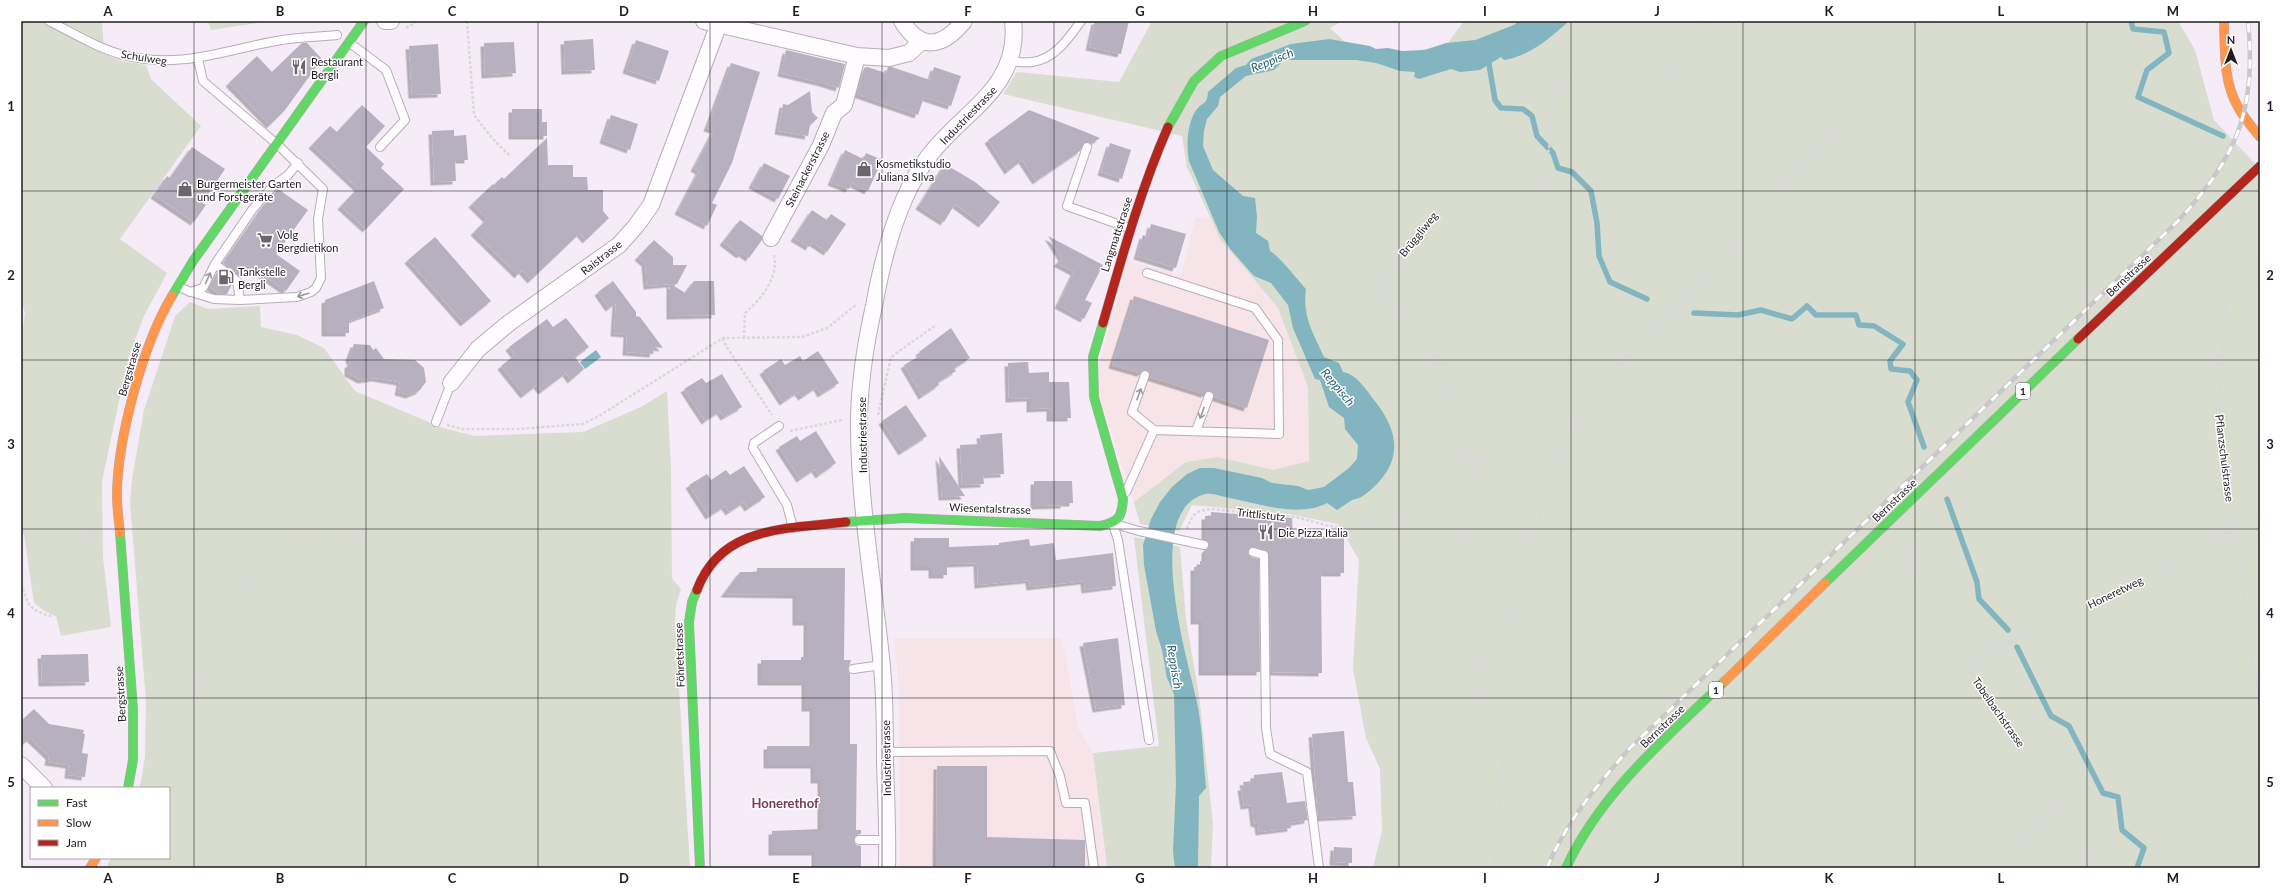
<svg xmlns="http://www.w3.org/2000/svg" width="2281" height="889" font-family="Lato,sans-serif">
<defs>
<filter id="shadow"><feDropShadow dx="-3.5" dy="3.5" stdDeviation="0" flood-color="#0004"/></filter>
</defs>
<rect width="100%" height="100%" fill="#f6ecf8"/>
<path fill="#f7e4e8" d="M1208,216L1220,239L1278,308L1308,387L1309,461L1274,470L1217,457L1186,462L1134,502L1099,395V364L1128,261L1181,275L1195,218Z
M894,638H1062L1079,730L1093,753L1106,868H900L899,688Z"/>
<path fill="#d8ddcf" d="M21,21H102L104,54L122,61L146,65L151,79L201,126L120,239L167,273L144,316L128,359L102,481L103,557L111,627L61,636L56,616L46,612L34,603L24,534L21,535V340L25,314L21,297Z
M208,21H271L211,30Z
M1152,21H1343L1330,28L1367,62L1447,44L1464,21H2178L2195,50L2214,120L2260,169V868H1373L1382,830L1380,769L1366,738L1353,669L1359,560L1338,524L1289,514L1192,505L1179,531L1140,524L1134,502L1186,462L1217,457L1274,470L1309,461L1308,387L1278,308L1220,239L1187,167L1182,136L1003,94L1017,72L1119,82Z
M190,302L208,309L260,306L261,327L297,335L324,348L355,391L443,428L475,436L583,432L641,407L667,391L671,469L672,578L681,589L676,605L675,623L690,868H106L111,858H169V788H140L145,757L146,701L130,503L132,479L144,410L175,316Z
M1134,537L1180,547L1186,620L1199,695L1213,824L1211,868H1107L1093,753L1159,746Z"/>
<path fill="#82b5c0" d="M1519,21H1569C1550,38 1530,56 1504,60L1501,57L1480,70L1460,72L1451,69L1419,79L1414,77L1415,72L1400,71L1376,63L1356,60H1284L1274,70L1246,76L1220,97L1218,106L1207,119L1204,131L1203,146L1213,170L1243,196L1255,198L1257,217L1256,233L1268,241L1270,251C1278,255 1298,280 1306,289C1302,316 1313,333 1324,357L1339,363L1343,372C1356,374 1366,389 1374,400C1403,436 1402,467 1363,496C1360,498 1356,499 1352,500C1347,503 1342,507 1337,510L1327,503C1299,518 1260,504 1230,498C1223,497 1213,493 1206,494C1142,508 1187,657 1196,698C1203,727 1203,759 1206,788L1199,796L1198,868H1175L1173,851L1176,784L1174,694L1167,678L1162,650L1156,631L1144,565L1143,545L1151,519L1160,502L1172,487L1187,474L1200,468H1214L1262,478L1272,483L1298,486L1308,490L1324,487L1349,468L1357,459L1358,445L1345,429L1344,418L1329,407L1320,380L1315,379L1293,328L1288,305L1271,283L1254,276L1231,250L1219,232L1189,161C1186,146 1187,122 1197,109C1204,101 1207,105 1208,92L1236,68L1246,65L1251,59L1291,44L1329,39L1370,46L1376,49L1388,48L1402,51L1425,50L1446,43L1475,40L1514,25Z
M596,350L601,357L585,369L580,362Z"/>
<g fill="none" stroke-linecap="round" stroke-linejoin="round">
<path stroke="#82b5c0" stroke-width="5.5" d="M2131,21L2133,29L2164,32L2169,53L2147,70L2138,97L2223,136
M1488,58L1495,100L1501,108L1523,109L1532,116L1537,136L1553,153L1558,168L1572,172L1591,191L1597,223L1599,256L1610,282L1647,299
M1694,313L1738,315L1761,310L1792,319L1807,306L1816,315H1856L1859,325L1874,326L1903,344L1890,361L1891,369L1910,371L1917,380L1908,402L1924,447
M1947,499L1977,582L1979,599L2008,630
M2017,647L2051,716L2069,726L2103,793L2118,797L2122,830L2144,848L2137,868"/>
</g>
<path fill="#b7b0bf" filter="url(#shadow)" d="M1095,21H1129L1121,54L1089,47Z
M593,39L595,70L565,71L564,41Z
M636,40L669,51L659,81L626,70Z
M514,42L516,73L485,75L484,43Z
M302,43H307L322,59L285,110L270,125L229,83L257,56L272,72Z
M438,44L441,94L412,95L409,46Z
M786,50L845,64L839,88L823,83L781,73Z
M731,63L760,72L732,163L712,203L717,205L707,226L678,211L699,171L694,168L714,130L707,128Z
M867,67L886,73L888,67H892L930,80L934,67L961,76L951,106L924,97L918,115L857,94L864,68Z
M810,91L812,112L818,118L810,125L808,136L778,131L783,104L788,105Z
M362,105L385,126L366,147L384,164L381,168L404,189L366,229L341,206L358,188L312,145L330,126L337,132Z
M512,109H542V122H547V136H512Z
M1029,110L1083,131L1100,138L1091,144L1084,143L1080,151L1036,181L1022,160L1008,171L988,140Z
M611,115L638,124L630,150L603,140Z
M454,130V136L466,135L468,160H455L456,181L434,182L432,131Z
M547,138L548,165H573V177H587L588,190H603V211L609,218L586,240L580,233L531,280L522,270L518,275L474,232L487,219L472,204L493,184L494,185L502,177L504,179Z
M1110,143L1131,150L1122,179L1101,172Z
M192,147L225,169L202,203L206,205L194,222L154,195L167,176L170,178Z
M845,150L863,159L866,153L882,160L868,191L852,183L849,189L831,182Z
M764,163L790,176L778,199L752,185Z
M945,164L975,182L1000,202L982,224L955,204L944,222L919,206Z
M278,189L308,210L276,254L300,271L286,291L248,265L240,276L223,263L263,206Z
M812,210L827,220L831,214L846,224L827,252L812,242L809,247L794,238Z
M740,220L762,236V240L749,258L742,253L740,255L723,242Z
M1151,224L1186,234L1176,268L1137,256L1143,235L1148,237Z
M1048,236L1103,265L1085,300L1092,303L1084,319L1058,305L1074,272L1057,263L1062,258Z
M435,237L491,301L464,323L408,260Z
M654,240L673,257V265H687L677,284H671L685,293L694,281H714L715,315L670,316V284L647,286L645,263L638,257Z
M217,272L232,284L227,294H220L210,287Z
M374,281L384,308L349,321V333H325V300Z
M613,281L636,312V316L640,317L663,348L654,347L653,354L626,352L627,334L614,333L616,303L609,308L598,292Z
M1134,296L1269,340L1247,408L1214,397L1211,391L1204,394L1150,377L1149,372L1146,370L1140,373L1112,365Z
M566,318L589,347L575,357L584,369L571,380L566,373L542,391L537,385L524,395L501,366L515,355L509,347L547,319L553,327Z
M951,328L970,358L954,368L956,371L938,382L939,385L922,396L904,365L921,355L919,352Z
M354,344L370,345L373,350L376,348L384,359L415,360L424,368L426,382L419,391L409,395L398,392L400,382L375,378L361,380L348,373V365L351,363L349,358Z
M818,351L839,383L821,394L817,387L802,397L798,392L783,402L763,371L781,359L785,365L800,356L803,361Z
M1028,362L1029,373L1049,372V382H1069L1071,418H1050V408L1030,409V398L1009,399L1008,363Z
M722,374L742,407L724,417L720,411L705,421L684,389L702,378L706,383Z
M906,405L927,436L902,452L882,421Z
M816,431L836,463L819,475L815,469L800,479L779,447L797,436L800,441Z
M1002,433L1004,474L983,475L984,484L962,485L960,445L981,444L980,435Z
M939,456L965,496L942,497Z
M744,466L765,497L748,508L744,502L729,512L725,506L709,516L689,485L707,474L711,480L726,470L730,475Z
M1034,481H1072L1073,503H1064V505L1034,506Z
M1211,512L1292,518L1293,537L1344,536V573H1321L1322,673L1271,672L1270,555L1266,550L1254,547L1249,548L1248,553L1251,557L1259,559L1260,672H1202V621H1194V567H1200V561H1205V550L1209,546L1205,540V516H1211Z
M914,538H949V547L999,545V543L1029,539L1030,546L1054,543L1056,560L1113,553L1116,586L1085,590L1084,581L1030,587L1029,580L978,585L977,563L949,564V567H947V575H932V567H914Z
M757,568H845L844,660H851L848,669L850,674V744H857L856,830H861V834L856,835L854,840L856,845L861,846V868H815V852H772V831L821,829V780H814V765H767V746H811V743H813V708H805V682H761V660H801V657H807V622H796V595L724,594L740,572H757Z
M1118,638L1125,705L1096,709L1083,643Z
M88,654L89,682L42,683L41,655Z
M34,709L49,724L84,730L83,734H85L82,753L88,754L85,777L68,775L69,765L48,762L49,756L30,738L21,746V721Z
M1344,731L1348,782H1353L1356,816L1318,818L1312,734Z
M937,766H987V837L1085,840V868H936Z
M1282,772L1287,803L1305,801L1308,820L1290,823L1291,828L1259,832L1258,824L1254,823L1252,805L1244,806L1241,787H1244L1243,782L1254,781V775Z
M1334,847L1352,848V863L1333,862Z"/>
<g fill="none" stroke-linecap="round" stroke-linejoin="round">
<defs>
<path id="lane" d="M49,21C73,33 97,48 123,55C181,70 226,49 282,40C300,37 319,37 337,35
M350,43L386,70L405,120L380,147
M198,59L203,81L278,145L323,189L318,219L321,278L316,288L311,292L297,297L240,300
M1010,61C1017,62 1025,63 1032,62C1054,60 1069,38 1081,21
M1087,147L1067,206L1129,228
M178,286L190,292L203,288L215,264L252,210L272,187L288,175L298,163
M191,292L214,299L240,300L237,281L215,264
M1145,375L1132,412L1154,430
M436,422L451,383
M779,426L754,443L753,448L787,505L793,528
M1196,431L1209,396
M1126,492L1154,430L1279,434L1278,340L1255,308L1147,273
M1113,524L1118,540L1149,740
M1115,524L1139,531L1204,545
M1253,552L1264,555L1266,728L1270,754L1307,772L1319,868
M853,669L882,665
M885,752L1050,751L1060,776L1066,803H1085L1094,868
M859,840H888"/>
<path id="street" d="M385,21H391
M704,21L857,56L889,58L909,53L922,41
M902,21C921,52 943,47 964,21
M771,238L821,145L834,113L844,105L857,56
M451,383L478,349L509,323L619,245L636,226L651,205L720,21
M21,765L44,788
M887,868C888,832 886,796 885,761C885,729 885,698 882,667C874,584 858,500 859,417C860,380 866,341 874,306C883,256 898,196 929,156C963,111 1021,87 1013,21"/>
<path id="fast" d="M1168,127L1194,81L1221,56L1305,21
M172,296L193,261L364,21
M846,522L905,518L1100,526C1118,522 1122,518 1123,499L1094,397L1093,357L1103,323
M120,533L133,709V760L128,788
M1825,583L2078,339
M697,590L692,602L689,622L700,868
M1566,868C1601,792 1666,738 1725,681"/>
<path id="slow" d="M2224,21C2225,50 2223,81 2238,107C2244,118 2252,127 2260,137
M120,533C119,521 117,508 117,496C117,440 143,344 172,296
M1725,681L1825,583
M90,868L96,858"/>
<path id="jam" d="M1103,323C1122,257 1140,191 1168,127
M2078,339L2260,166
M697,590C721,525 788,529 846,522"/>
</defs>
<use href="#lane" stroke="#b6aeb7" stroke-width="10"/>
<use href="#street" stroke="#b6aeb7" stroke-width="18"/>
<use href="#fast" stroke="#b6aeb7" stroke-width="10"/>
<use href="#slow" stroke="#b6aeb7" stroke-width="10"/>
<use href="#jam" stroke="#b6aeb7" stroke-width="10"/>
<path stroke="#dad7da" stroke-width="2.5" stroke-dasharray="3 2" stroke-linecap="butt" d="M467,21L474,115L492,138L511,157
M406,28L418,21
M2237,215L2238,224L2225,313L2219,409L2223,460L2241,559L2245,618L2260,702
M723,338L726,346L772,415
M744,338L745,313C761,299 779,278 774,255
M878,415L891,357L936,325
M447,425L462,429H517L583,424L599,416L723,338L802,337L827,328L857,304
M790,431L842,420
M1187,529C1193,513 1195,511 1211,509L1296,517L1329,526L1342,527L1352,521L1371,519L1382,528L1391,529L1439,465L1457,455L1474,461L1557,460L1589,399L1695,287L1908,48L1940,21
M1898,541L1904,547C1918,576 1927,604 1943,632C1959,660 1981,683 1999,708C2034,758 2063,813 2088,868
M21,584C30,606 24,605 48,616L54,615L70,564L99,523
M1968,666L1972,661L2017,637L2043,627L2136,583L2260,513
M1477,671L1514,609L1525,565L1557,460
M162,788L193,696L214,663L230,623L236,601L247,581L277,550L287,544L300,542L337,545L349,541L360,533L383,506L430,432
M1494,868L1505,741L1486,702L1449,571L1472,502L1474,461L1460,412L1424,331L1386,301L1381,280L1438,210L1463,193L1508,201L1539,193C1544,173 1549,153 1551,133C1552,113 1550,107 1557,87L1585,75L1600,64L1667,72L1688,65L1699,37L1712,21
M2011,868C2019,837 2034,824 2058,805"/>
<use href="#lane" stroke="#fefcfe" stroke-width="8"/>
<use href="#street" stroke="#fefcfe" stroke-width="16"/>
<use href="#fast" stroke="#63d668" stroke-width="9"/>
<use href="#slow" stroke="#ff974d" stroke-width="9"/>
<use href="#jam" stroke="#b3261e" stroke-width="9"/>
<defs>
<path id="rail" d="M1547,868C1566,822 1597,785 1630,748L2178,221C2237,157 2257,109 2248,21"/>
</defs>
<use href="#rail" stroke="#cac7ca" stroke-width="4.5"/>
<use href="#rail" stroke="#fff" stroke-width="3" stroke-dasharray="9" stroke-linecap="butt"/>
</g>
<defs><path id="oneway-shaft" d="M-6 0H5M1.5-3L5.5 0L1.5 3" fill="none" stroke-width="1.6" stroke-linecap="round" stroke-linejoin="round"/></defs>
<g stroke="#9b979b">
<use href="#oneway-shaft" transform="translate(208 278) rotate(-66)"/>
<use href="#oneway-shaft" transform="translate(303 295) rotate(164)"/>
<use href="#oneway-shaft" transform="translate(1139 394) rotate(-70)"/>
<use href="#oneway-shaft" transform="translate(1202 413) rotate(110)"/>
</g>
<path fill="none" stroke="#221b23" stroke-width="1" stroke-opacity="0.55" d="M194,21V868M366,21V868M538,21V868M710,21V868M882,21V868M1054,21V868M1227,21V868M1399,21V868M1571,21V868M1743,21V868M1915,21V868M2087,21V868M21,191H2260M21,360H2260M21,529H2260M21,698H2260"/>
<defs>
<symbol id="restaurant-bare" viewBox="-9 -9 18 18"><path d="M-5-6h1v4h1v-4h1v4h1v-4h1v5L-1.5 .5V6h-2V.5L-5-1ZM5-6V6H3V1.5H1.5Q1.5-4 5-6Z" fill="#6c646e" stroke="#fff" stroke-width="2.5" paint-order="stroke"/></symbol>
<symbol id="shop-bare" viewBox="-9 -9 18 18"><path d="M-5-2.5h2.3a2.7 3.5 0 0 1 5.4 0H5L5.5 6h-11ZM-1.5-2.5h3a1.5 2.3 0 0 0-3 0Z" fill="#6c646e" stroke="#fff" stroke-width="2.5" paint-order="stroke"/></symbol>
<symbol id="supermarket-bare" viewBox="-9 -9 18 18"><path d="M-6-5.5h2.5l.6 2H6L4.5 2H-2.5L-4.4-4H-6ZM-1.5 3.2a1.3 1.3 0 1 0 .1 0ZM3 3.2a1.3 1.3 0 1 0 .1 0Z" fill="#6c646e" stroke="#fff" stroke-width="2.5" paint-order="stroke"/></symbol>
<symbol id="fuel-bare" viewBox="-9 -9 18 18"><path d="M-5.5-6h7V0h2V4h1.3V-2.5L3-4.5l.8-.8L6-3V5H2.5V1h-1V6h-7ZM-4.2-4.7v3.2H.2V-4.7Z" fill="#6c646e" stroke="#fff" stroke-width="2.5" paint-order="stroke"/></symbol>
</defs>
<g fill-rule="evenodd">
<use href="#restaurant-bare" x="288" y="56" width="22" height="22"/>
<use href="#shop-bare" x="853" y="158" width="22" height="22"/>
<use href="#shop-bare" x="174" y="178" width="22" height="22"/>
<use href="#supermarket-bare" x="254" y="229" width="22" height="22"/>
<use href="#fuel-bare" x="215" y="266" width="22" height="22"/>
<use href="#restaurant-bare" x="1255" y="521" width="22" height="22"/>
</g>
<g text-anchor="middle" dominant-baseline="central" stroke-width="3" stroke-linejoin="round" paint-order="stroke">
<g fill="#fff" stroke="#645f65" stroke-width="1">
<rect x="2016" y="383" width="14" height="16" rx="3"/>
<rect x="1709" y="682" width="14" height="16" rx="3"/>
</g>
<g font-size="10" font-weight="bold" fill="#221b23">
<text x="2023" y="391">1</text>
<text x="1716" y="690">1</text>
</g>
<g font-size="11" fill="#221b23" stroke="#fff">
<text transform="translate(144 57) rotate(9)">Schulweg</text>
<text transform="translate(968 115) rotate(-46)">Industriestrasse</text>
<text transform="translate(807 169) rotate(-63)">Steinackerstrasse</text>
<text transform="translate(1116 234) rotate(-72)">Langmattstrasse</text>
<text transform="translate(1418 234) rotate(-51)">Brüggliweg</text>
<text transform="translate(601 257) rotate(-38)">Raistrasse</text>
<text transform="translate(2128 275) rotate(-43)">Bernstrasse</text>
<text transform="translate(129 369) rotate(-74)">Bergstrasse</text>
<text transform="translate(862 435) rotate(-91)">Industriestrasse</text>
<text transform="translate(2225 458) rotate(83)">Pflanzschulstrasse</text>
<text transform="translate(1894 500) rotate(-44)">Bernstrasse</text>
<text transform="translate(990 508) rotate(2)">Wiesentalstrasse</text>
<text transform="translate(1261 514) rotate(6)">Trittlistutz</text>
<text transform="translate(2115 592) rotate(-26)">Honeretweg</text>
<text transform="translate(679 655) rotate(-92)">Föhretstrasse</text>
<text transform="translate(120 694) rotate(-93)">Bergstrasse</text>
<text transform="translate(1999 712) rotate(55)">Tobelbachstrasse</text>
<text transform="translate(1662 726) rotate(-44)">Bernstrasse</text>
<text transform="translate(886 758) rotate(-91)">Industriestrasse</text>
</g>
<g font-size="11" fill="#221b23" stroke="#fff" text-anchor="start">
<text x="311" y="61">Restaurant<tspan x="311" dy="13">Bergli</tspan></text>
<text x="876" y="163">Kosmetikstudio<tspan x="876" dy="13">Juliana SIlva</tspan></text>
<text x="197" y="183">Burgermeister Garten<tspan x="197" dy="13">und Forstgeräte</tspan></text>
<text x="277" y="234">Volg<tspan x="277" dy="13">Bergdietikon</tspan></text>
<text x="238" y="271">Tankstelle<tspan x="238" dy="13">Bergli</tspan></text>
<text x="1278" y="532">Die Pizza Italia</text>
</g>
<g font-size="12" font-style="italic" fill="#1f5f67" stroke="#fff">
<text transform="translate(1272 60) rotate(-22)">Reppisch</text>
<text transform="translate(1338 387) rotate(50)">Reppisch</text>
<text transform="translate(1175 667) rotate(81)">Reppisch</text>
</g>
<g font-size="13" font-weight="bold" fill="#7b3855" stroke="#fff">
<text x="785" y="803">Honerethof</text>
</g>
</g>
<rect width="2281" height="889" fill="none" stroke="#ffffff" stroke-width="44"/>
<rect x="30" y="787" width="140" height="72" fill="#ffffff" stroke="#a7a4a7"/>
<rect x="38" y="800" width="20" height="6" fill="#63d668" stroke="#a7a4a7"/>
<text x="66" y="807" font-size="12" fill="#221b23">Fast</text>
<rect x="38" y="820" width="20" height="6" fill="#ff974d" stroke="#a7a4a7"/>
<text x="66" y="827" font-size="12" fill="#221b23">Slow</text>
<rect x="38" y="840" width="20" height="6" fill="#b3261e" stroke="#a7a4a7"/>
<text x="66" y="847" font-size="12" fill="#221b23">Jam</text>
<g transform="translate(2231 50)" stroke="#ffffff" stroke-width="3" paint-order="stroke">
<path d="M0-3L7 15L0 10L-7 15Z" fill="#221b23"/>
<text y="-6" font-size="11" font-weight="bold" text-anchor="middle" fill="#221b23">N</text>
</g>
<rect x="22" y="22" width="2237" height="845" fill="none" stroke="#221b23" stroke-width="1.5"/>
<g font-size="13" text-anchor="middle" font-weight="bold" fill="#221b23">
<text x="108" y="16">A</text>
<text x="280" y="16">B</text>
<text x="452" y="16">C</text>
<text x="624" y="16">D</text>
<text x="796" y="16">E</text>
<text x="968" y="16">F</text>
<text x="1140" y="16">G</text>
<text x="1313" y="16">H</text>
<text x="1485" y="16">I</text>
<text x="1657" y="16">J</text>
<text x="1829" y="16">K</text>
<text x="2001" y="16">L</text>
<text x="2173" y="16">M</text>
<text x="11" y="111">1</text>
<text x="2270" y="111">1</text>
<text x="11" y="280">2</text>
<text x="2270" y="280">2</text>
<text x="11" y="449">3</text>
<text x="2270" y="449">3</text>
<text x="11" y="618">4</text>
<text x="2270" y="618">4</text>
<text x="11" y="787">5</text>
<text x="2270" y="787">5</text>
<text x="108" y="883">A</text>
<text x="280" y="883">B</text>
<text x="452" y="883">C</text>
<text x="624" y="883">D</text>
<text x="796" y="883">E</text>
<text x="968" y="883">F</text>
<text x="1140" y="883">G</text>
<text x="1313" y="883">H</text>
<text x="1485" y="883">I</text>
<text x="1657" y="883">J</text>
<text x="1829" y="883">K</text>
<text x="2001" y="883">L</text>
<text x="2173" y="883">M</text>
</g>
</svg>
